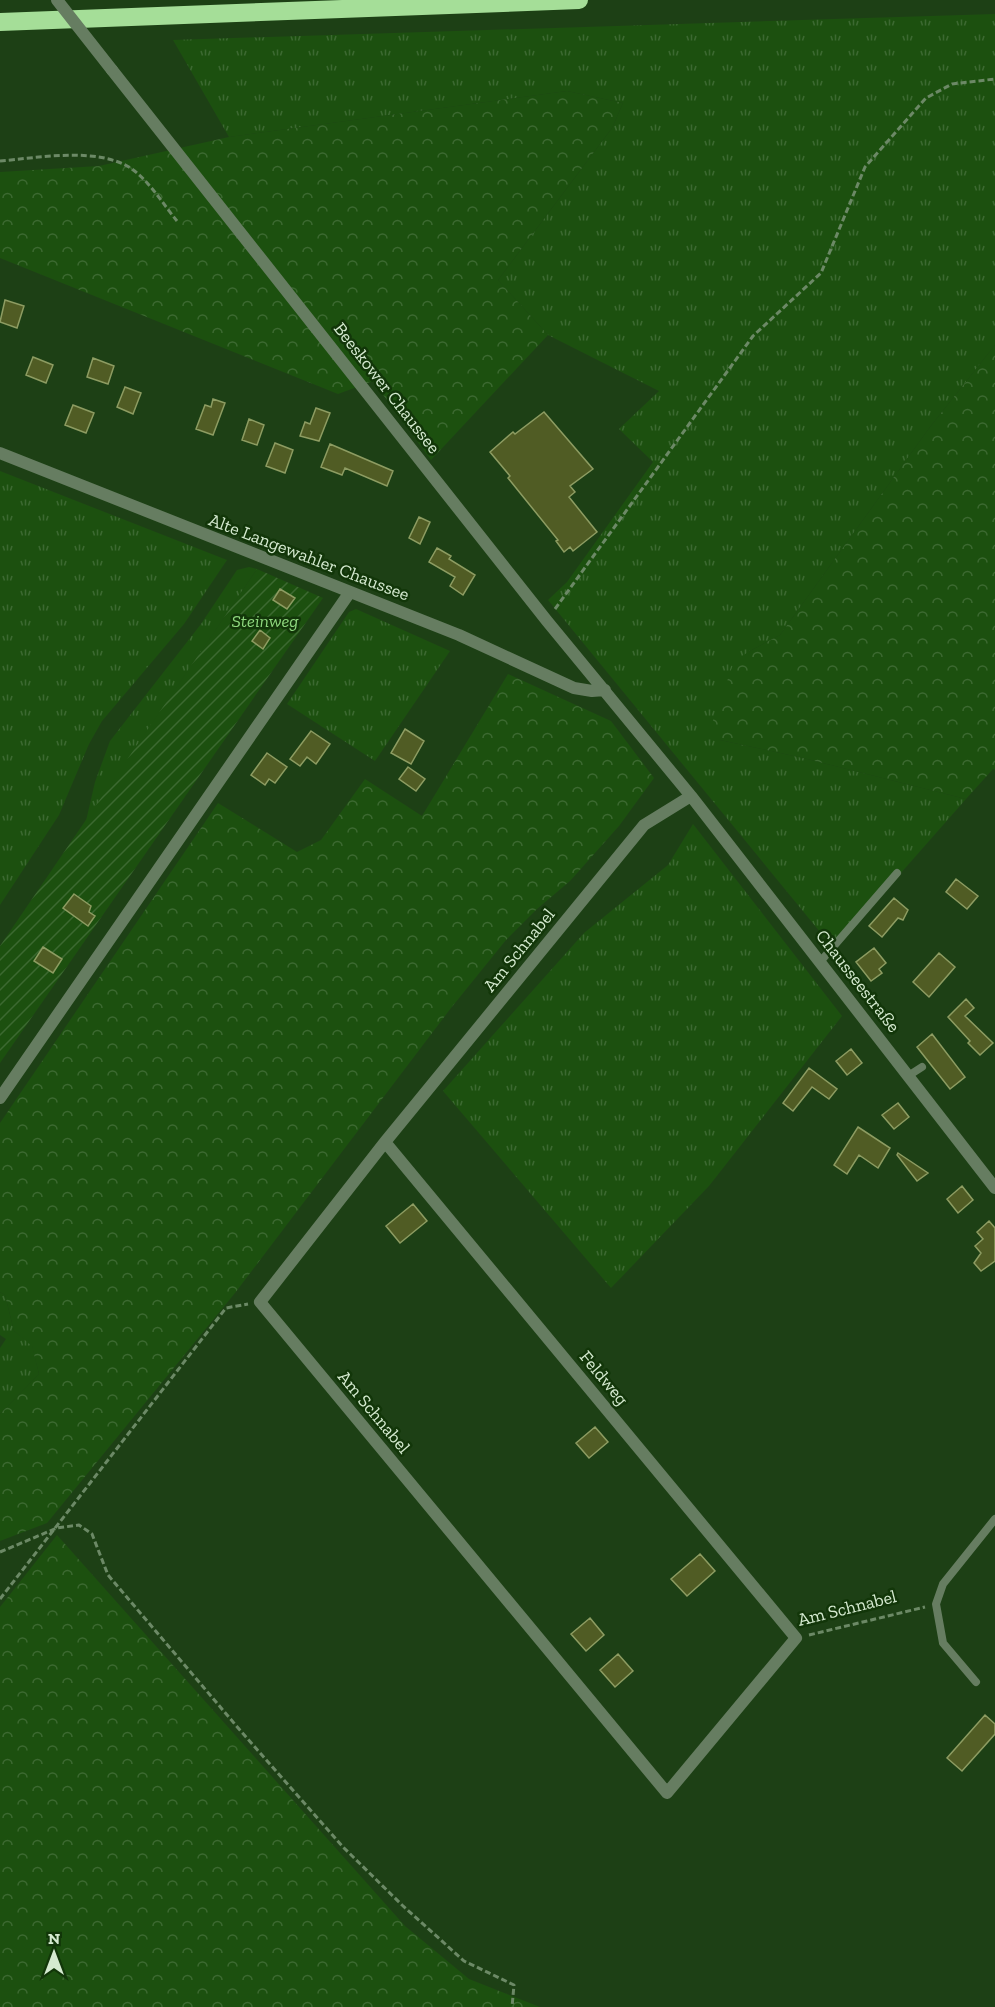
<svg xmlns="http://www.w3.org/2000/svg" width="995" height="2007" font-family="'Zilla Slab',serif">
<defs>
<pattern id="grass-tufts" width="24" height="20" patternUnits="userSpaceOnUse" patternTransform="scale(1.5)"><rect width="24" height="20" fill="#1c500f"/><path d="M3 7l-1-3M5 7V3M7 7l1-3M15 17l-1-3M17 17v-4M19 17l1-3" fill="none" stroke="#3c6931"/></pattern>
<pattern id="forest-crowns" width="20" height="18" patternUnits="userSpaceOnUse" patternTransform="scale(1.5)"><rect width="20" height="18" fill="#1c500f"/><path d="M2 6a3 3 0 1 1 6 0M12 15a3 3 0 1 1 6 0" fill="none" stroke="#3c6931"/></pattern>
<pattern id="garden-furrows" width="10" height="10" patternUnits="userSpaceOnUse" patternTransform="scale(1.5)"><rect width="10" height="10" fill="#1c500f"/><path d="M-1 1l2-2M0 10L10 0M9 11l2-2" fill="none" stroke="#3c6931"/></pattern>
</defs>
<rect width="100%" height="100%" fill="#1d4015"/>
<path fill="url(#grass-tufts)" d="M995,14V345L930,427L780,635L748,652L720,740L803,758L966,799L834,949L548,600L567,582L653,462L619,429L659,391L548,335L498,280L612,128L623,103L567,91L229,137L173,40Z
M0,471L227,560L184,624L102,721L89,744L59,815L0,905Z
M249,567L257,569L86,821L95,782L110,741L201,624L237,570Z
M356,609L450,651L375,761L287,704L349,612Z
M693,824L842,1016L709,1186L611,1288L443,1091L584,933L668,865Z
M0,1292L5,1295L14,1331L32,1345L39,1374L0,1414V1348L6,1339L0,1335Z"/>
<path fill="url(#forest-crowns)" d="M567,91L623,103L612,128L498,280L548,335L431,460L373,381L338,394L0,258V172L99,166L229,137Z
M995,345V770L993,769L966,799L803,758L720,740L713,720L734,662L748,652L780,635L930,427Z
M508,674L611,721L654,778L619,826L570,881L537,909L506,940L451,1008L235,1293L47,1523L0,1541V1414L39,1374L32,1346L14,1331L5,1295L0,1292V1123L218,803L297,852L321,840L365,779L422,816Z
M57,1535L405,1926L469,1979L540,2007H0V1607Z"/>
<path fill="url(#garden-furrows)" d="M257,569L323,598L0,1063V946Z"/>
<path fill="#505c24" stroke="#8d9c62" stroke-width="1.5" d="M5,300L24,306L17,328L0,322Z
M33,357L53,365L46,383L26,375Z
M93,358L114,366L108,384L87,377Z
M125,387L141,393L133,414L117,407Z
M213,399L225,403L213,435L196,429L205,405L211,407Z
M73,405L94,413L86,433L65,425Z
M316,408L330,413L319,441L300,436L305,422L310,424Z
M544,412L593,469L570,486L575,492L569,497L597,532L573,551L570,547L564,552L556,541L558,540L508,478L510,476L490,452L513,432L515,434Z
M249,419L264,425L257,445L242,440Z
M275,443L293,450L285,473L266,466Z
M330,444L393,471L387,486L345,468L342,475L321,467Z
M419,517L430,522L420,544L409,538Z
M437,548L451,556L449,559L475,575L463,595L450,586L455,577L429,562Z
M280,589L295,598L287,609L273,600Z
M260,630L270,638L263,649L252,641Z
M405,729L424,741L411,764L391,753Z
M311,731L330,744L316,764L307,757L300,766L290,759Z
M267,753L287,767L275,783L269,779L265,785L251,775Z
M408,767L425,779L416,791L399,779Z
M956,879L978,896L967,909L946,892Z
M74,894L91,906L89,912L95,916L88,926L63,908Z
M894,898L908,910L903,920L898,918L882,937L869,926Z
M43,947L62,959L53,973L34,961Z
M874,948L886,963L879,969L882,973L871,981L856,962Z
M939,953L955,967L929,997L913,982Z
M966,999L974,1008L965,1016L993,1043L980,1055L968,1043L970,1041L948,1017Z
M932,1034L965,1077L950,1089L917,1047Z
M851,1049L862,1063L847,1075L836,1061Z
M809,1068L837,1089L829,1099L812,1087L793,1111L783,1103Z
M898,1103L909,1117L894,1129L882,1115Z
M858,1127L890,1148L878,1168L859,1155L847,1174L834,1165Z
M898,1153L928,1173L917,1181L897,1155Z
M962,1186L973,1200L958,1213L947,1199Z
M413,1204L427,1221L400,1243L386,1226Z
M989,1221L995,1228V1261L981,1271L974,1263L981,1253L975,1246L983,1239L977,1232Z
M595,1427L608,1442L589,1458L576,1443Z
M700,1554L715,1571L687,1596L671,1579Z
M590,1618L604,1635L586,1651L571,1634Z
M618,1654L633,1671L615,1687L600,1670Z
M985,1715L995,1724V1734L962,1771L947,1758Z"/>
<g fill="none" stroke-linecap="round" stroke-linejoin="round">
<path stroke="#6c8966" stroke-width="3" stroke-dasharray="6 3" stroke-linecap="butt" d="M0,161C38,158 98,146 132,169C150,182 163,204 177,221
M555,609L753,336L821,273L865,167L926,98L952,84L995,79
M0,1552L57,1528L79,1525L92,1534L108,1575L239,1729L343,1847L402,1905L464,1961L514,1985L512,2007
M0,1599L226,1308L248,1304
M809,1635L925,1607"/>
<path stroke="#667d61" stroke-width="8" d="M820,962L897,873
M908,1076L922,1067
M976,1682L943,1643L936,1604L943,1584L995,1519"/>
<path stroke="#667d61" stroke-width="12" d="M112,70L547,621L691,796L995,1188
M0,453L459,635L574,688L592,691L605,690
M0,1098L350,592
M385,1142L796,1638L667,1793L260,1302L385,1142L644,825L691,796"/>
<path stroke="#a5de98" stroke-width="18" d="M0,22L579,0"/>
<path stroke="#667d61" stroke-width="12" d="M57,0L112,70"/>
</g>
<g text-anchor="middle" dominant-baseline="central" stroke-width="5" stroke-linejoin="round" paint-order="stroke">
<g font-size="18" fill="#d5ead0" stroke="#123609">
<text transform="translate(387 388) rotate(52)">Beeskower Chaussee</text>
<text transform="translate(309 557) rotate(21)">Alte Langewahler Chaussee</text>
<text transform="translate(519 950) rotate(-51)">Am Schnabel</text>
<text transform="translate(858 981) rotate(52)">Chausseestraße</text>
<text transform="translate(604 1378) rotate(50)">Feldweg</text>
<text transform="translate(374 1412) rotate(50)">Am Schnabel</text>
<text transform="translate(847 1608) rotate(-14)">Am Schnabel</text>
</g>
<g font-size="18" font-style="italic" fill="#8ed77e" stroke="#123609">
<text x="265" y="621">Steinweg</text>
</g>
</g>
<g transform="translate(54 1953)" stroke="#123609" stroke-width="4.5" paint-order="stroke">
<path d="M0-4.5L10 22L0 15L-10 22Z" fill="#d5ead0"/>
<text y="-9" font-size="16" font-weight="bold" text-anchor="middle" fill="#d5ead0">N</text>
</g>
</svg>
